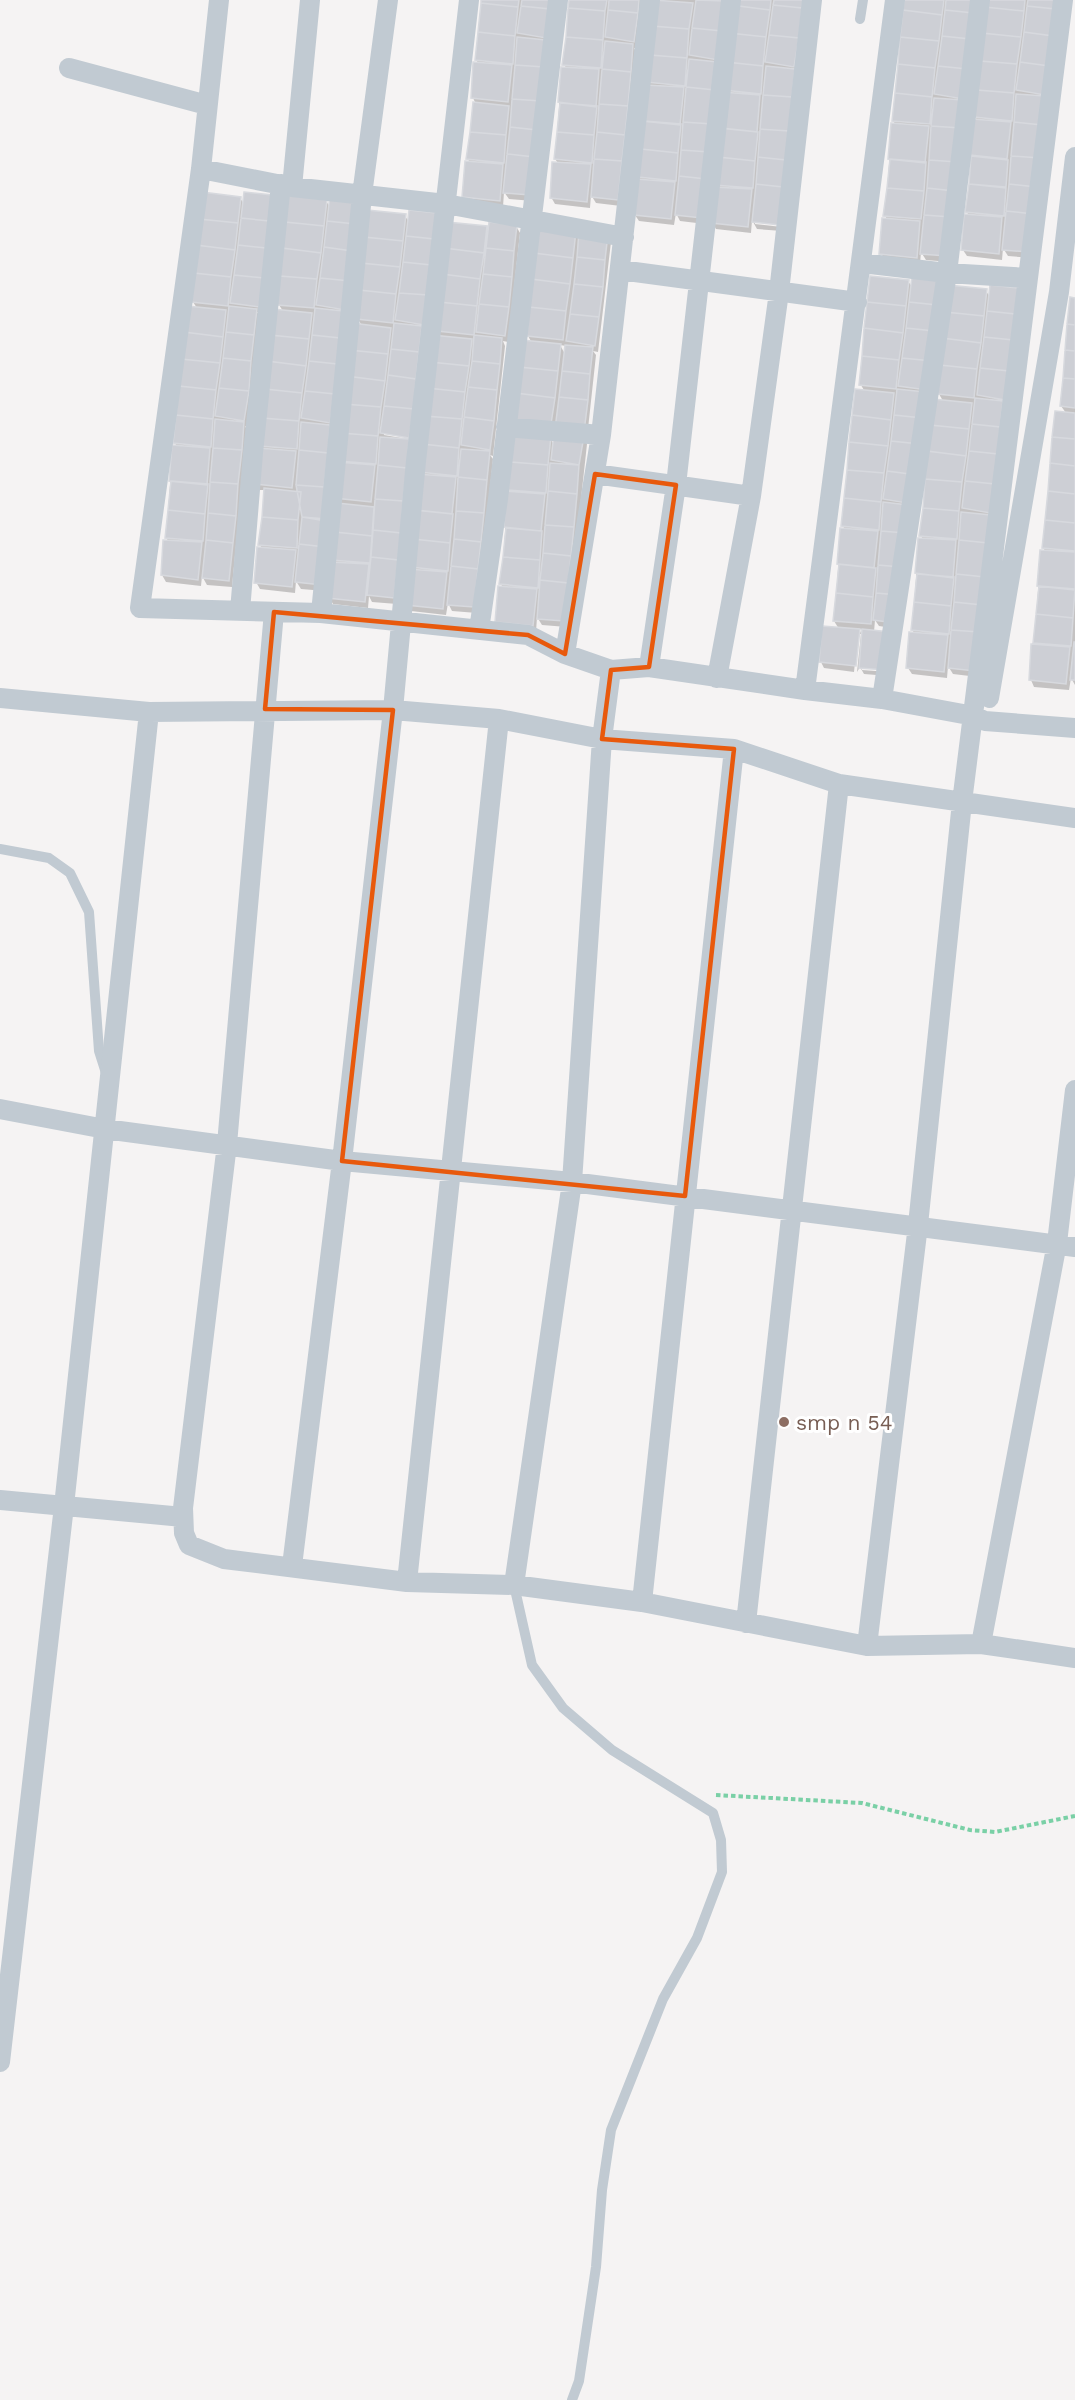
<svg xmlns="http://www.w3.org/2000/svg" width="1075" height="2400" font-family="'Work Sans',sans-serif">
<rect width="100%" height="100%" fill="#f5f3f3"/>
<path fill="#0003" fill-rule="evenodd" d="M483,0H554L533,201L509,199L504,192L503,207L468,203L464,197L476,104L473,98L479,64L476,60Z
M570,0H642L637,48H634L636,52L621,206L596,203L591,195L590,208L555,204L551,197L558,163L555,159L562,68H566L564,64Z
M656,0H728L705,224L680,221L676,213L674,225L639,221L635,215L641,181L639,177Z
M734,0H806L797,73L755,221V224L782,227V231L757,229L752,220L751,233L716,229L712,222Z
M905,0H978L950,262L926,260L921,252L920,264L885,260L881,253L887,220L885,215L892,125H896L893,121Z
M987,0H1060L1032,258L1008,256L1003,248L1002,260L967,256L963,250L969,216L967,212L974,121H978L975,117Z
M240,198L244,204L262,313L257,312L260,317L247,427L245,426L247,430L232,587L207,585L202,576L201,586L166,582L162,575L168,541L166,537L173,446L177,447L175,443L197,308L193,302Z
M357,199L325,591L301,589L296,581L295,593L260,589L256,582L262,549L260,545L266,490H260L256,483L283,311L279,305L326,201L330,207Z
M405,216L409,222L427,331L384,432V435L413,440L397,604L372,602L369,596L368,608L333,604L329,597L333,559L362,326L358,319ZM373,515H376L373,547L369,546Z
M516,226L520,233L508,342L503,341L505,346L493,456L490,455L493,459L477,613L452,611L448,603L446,615L411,611L412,567L442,338L438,331L486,227L489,233Z
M538,229L611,242L598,352L593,351L596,355L587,438L583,437L587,444L567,627L542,625L537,617L536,632L501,628L503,588L501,584L508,493H512L509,489L550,438L554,445L555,435L519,427L532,343L528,336ZM560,345L566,346L565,354Z
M939,280L898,629L879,626L875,620L874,632L862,667V670L889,672V676L864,674L860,667L857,672L861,634H858L854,672L824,668L821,662L839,629L834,621L841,530H845L843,526L865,392L861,385L908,281L912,287ZM859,629L864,630L863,637Z
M1017,289L978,677L953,674L948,666L947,678L912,674L908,668L915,634L912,630L919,539H923L920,535L943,401L939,394L986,291L990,297Z
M1075,299V685L1071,678L1069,690L1034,687L1031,680L1037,646L1034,642L1041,551H1045L1043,547L1066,413L1061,406Z"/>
<path fill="#cdcfd5" stroke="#d7d9de" stroke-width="1.5" d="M481,0H519L518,7L481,3Z
M522,0H551L550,9L521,6Z
M569,0H607L605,11L568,8Z
M609,0H639L638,13L608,10Z
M654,0L693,3L689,29L652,26Z
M696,0L725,1L722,31L692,28Z
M732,0H771L770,10L731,5Z
M774,0H803L802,8L773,5Z
M904,0H944L942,15L903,10Z
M946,0H974L973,13L945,10Z
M986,0H1025L1024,11L985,7Z
M1028,0H1056L1055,9L1027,6Z
M481,3L518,7L515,36L478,32Z
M731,5L770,10L766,37L729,33Z
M773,5L802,8L799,38L769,35Z
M521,6L550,9L546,38L517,33Z
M1027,6L1055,9L1053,36L1024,32Z
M985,7L1024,11L1021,37L982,33Z
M568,8L605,11L603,40L566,37Z
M608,10L638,13L634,42L605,37Z
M903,10L942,15L939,41L900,37Z
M945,10L973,13L970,39L942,36Z
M652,26L689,29L687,58L650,55Z
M692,28L722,31L718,60L689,55Z
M478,32L515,36L513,64L475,60Z
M1024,32L1053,36L1049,66L1020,62Z
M729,33L766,37L763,66L726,62Z
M982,33L1021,37L1017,64L980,61Z
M769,35L799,38L794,67L765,62Z
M942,36L970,39L967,69L938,66Z
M517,37L546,40L544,67L515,65Z
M566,37L603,40L601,68L562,65Z
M900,37L939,41L935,68L898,64Z
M605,41L633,44L631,72L602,69Z
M650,55L687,58L685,86L646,82Z
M689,59L718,62L715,90L686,87Z
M980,61L1017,64L1014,93L977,90Z
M473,62L512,65L508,102L471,98Z
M726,62L763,66L761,94L723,90Z
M1020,62L1049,66L1045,95L1016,90Z
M898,64L935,68L932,97L895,93Z
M515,65L544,67L541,101L512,99Z
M766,66L795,69L792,97L763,95Z
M938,66L967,69L963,99L934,94Z
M561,67L599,69L596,107L558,102Z
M602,69L631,72L628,106L599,104Z
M645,85L684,87L680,125L642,121Z
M686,87L715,90L712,124L683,122Z
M977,90L1014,93L1012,121L974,117Z
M722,92L760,95L757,132L719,128Z
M895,93L932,97L930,124L892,121Z
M1016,94L1045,96L1042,125L1014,122Z
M763,95L792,97L789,131L760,129Z
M934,98L963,100L961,128L931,126Z
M512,99L541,101L537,130L510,127Z
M473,102L509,106L506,135L470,132Z
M560,103L597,106L594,135L557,132Z
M599,104L628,106L625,135L597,132Z
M972,119L1011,122L1007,159L970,155Z
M644,121L681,124L678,153L641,149Z
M683,122L712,124L709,152L681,150Z
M1014,122L1042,125L1040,158L1011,156Z
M891,123L929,126L925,163L888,159Z
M931,126L961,128L957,162L929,160Z
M510,127L537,130L534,157L507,154Z
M721,128L758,132L755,161L718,157Z
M760,129L789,131L786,160L758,157Z
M470,132L506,135L504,163L466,159Z
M557,132L594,135L592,163L554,159Z
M597,132L625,135L622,161L594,159Z
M641,149L678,153L676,181L638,177Z
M681,150L709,152L706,179L679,176Z
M507,154L534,157L530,195L503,193Z
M971,156L1008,160L1006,187L969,184Z
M1011,156L1040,158L1036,187L1009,184Z
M718,157L755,161L753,188L714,185Z
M758,157L786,160L783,187L756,184Z
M594,159L622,161L618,200L591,197Z
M890,159L926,162L924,191L887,188Z
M929,160L957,162L954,191L927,188Z
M465,161L503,164L500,201L462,197Z
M552,162L591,164L587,202L550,198Z
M679,176L706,179L702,218L675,215Z
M636,179L675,182L671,219L634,215Z
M756,184L783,187L779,225L752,222Z
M969,184L1006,188L1004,216L965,212Z
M1009,184L1036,187L1033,214L1006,211Z
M713,187L752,189L748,227L711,223Z
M887,188L924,191L921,219L883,216Z
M927,188L954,191L951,217L924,215Z
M202,192L241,197L238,223L199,219Z
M244,192L272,195L269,221L241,218Z
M288,195L327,200L324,226L285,222Z
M330,195L358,198L355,224L327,221Z
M367,210L406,214L403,241L364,237Z
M409,210L437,213L434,239L406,236Z
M1006,211L1033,214L1029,252L1002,250Z
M964,214L1002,217L999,254L961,250Z
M924,215L951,217L947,256L920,254Z
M241,218L269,221L266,248L238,245Z
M882,218L920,221L917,258L879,254Z
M199,219L238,223L235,250L196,245Z
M327,221L355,224L352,251L324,247Z
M285,222L324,226L321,253L282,248Z
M447,222L487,226L484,253L444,248Z
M489,222L517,225L514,251L486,248Z
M537,227L576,231L573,258L534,253Z
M579,231L608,234L605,260L577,257Z
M406,236L434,239L431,265L403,262Z
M364,237L403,241L400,267L361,263Z
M196,245L235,250L231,277L194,273Z
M238,245L266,248L264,278L234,275Z
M324,247L352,251L350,281L320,278Z
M282,248L321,253L317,279L280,276Z
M444,248L484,253L480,279L442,274Z
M486,248L514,251L512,277L483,274Z
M534,253L573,258L570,284L531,279Z
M577,257L605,260L603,287L574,284Z
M403,262L431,265L428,295L399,293Z
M361,263L400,267L396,294L359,290Z
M194,273L231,277L228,306L191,302Z
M442,274L480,279L477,306L439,302Z
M483,274L512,277L509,307L479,304Z
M234,275L264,278L259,307L230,303Z
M280,276L317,279L314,308L277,305Z
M870,276L909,280L906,306L867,302Z
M912,276L940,279L937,305L909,302Z
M320,278L350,281L345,310L316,305Z
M531,279L570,284L566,311L529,307Z
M574,284L603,287L599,317L570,314Z
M948,285L987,289L984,316L945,312Z
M990,285L1018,288L1015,314L987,311Z
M359,290L396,294L393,323L356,319Z
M399,293L428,295L424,325L395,320Z
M1070,297L1075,298V325L1067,324Z
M439,302L477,306L474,335L437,331Z
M867,302L906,306L903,333L864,328Z
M909,302L937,305L934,331L906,328Z
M479,304L509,307L505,336L476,332Z
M187,306L226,310L223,337L184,332Z
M229,306L257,309L254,335L226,332Z
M529,307L566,311L563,340L527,336Z
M315,308L343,311L340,338L312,335Z
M273,309L312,313L309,339L270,335Z
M987,311L1015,314L1013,340L984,337Z
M945,312L984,316L981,343L942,338Z
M570,314L599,317L595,346L566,341Z
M352,323L391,328L388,354L349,350Z
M394,323L422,326L419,352L391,349Z
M1067,324L1075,325V351L1065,350Z
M864,328L903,333L899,360L862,356Z
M906,328L934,331L932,361L902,358Z
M184,332L223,337L220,363L181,359Z
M226,332L254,335L251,361L223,358Z
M270,335L309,339L306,366L267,361Z
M312,335L340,338L337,364L309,361Z
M432,335L472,339L469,366L430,362Z
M474,335L502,338L500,364L472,361Z
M984,337L1013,340L1009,371L980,368Z
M942,338L981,343L977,369L940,365Z
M522,340L561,344L558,371L519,367Z
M565,345L593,347L590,374L562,371Z
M391,349L419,352L416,379L388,375Z
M349,350L388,354L385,381L346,376Z
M1065,350L1075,351V379L1063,378Z
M862,356L899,360L896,389L859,385Z
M223,358L251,361L249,391L219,388Z
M902,358L932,361L927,390L898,386Z
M181,359L220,363L216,390L179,386Z
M267,361L306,366L302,393L265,389Z
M309,361L337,364L335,394L305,391Z
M472,361L500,364L497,390L468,387Z
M430,362L469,366L465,392L427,388Z
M940,365L977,369L974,398L938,394Z
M519,367L558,371L555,398L516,393Z
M980,368L1009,371L1005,400L977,395Z
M562,371L590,374L588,400L559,397Z
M388,375L416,379L414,409L384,406Z
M346,376L385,381L381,407L344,404Z
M1063,378L1075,379V408L1060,406Z
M179,386L216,390L213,419L176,415Z
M468,387L497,390L494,421L464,417Z
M219,388L249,391L244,421L215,416Z
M427,388L465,392L462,419L425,416Z
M265,389L302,393L299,421L262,418Z
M855,389L894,393L891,420L852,415Z
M897,389L925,392L922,418L894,415Z
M305,391L335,394L330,423L301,418Z
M516,393L555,398L551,424L514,420Z
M559,397L588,400L584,432L555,429Z
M975,398L1003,401L1000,427L972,424Z
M933,399L972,403L969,429L930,425Z
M344,404L381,407L378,436L341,433Z
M384,406L414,409L409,438L380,433Z
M1055,411L1075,413V439L1052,437Z
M176,415L213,419L211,447L173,443Z
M852,415L891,420L888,446L849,442Z
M894,415L922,418L919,444L891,441Z
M425,416L462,419L459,448L422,444Z
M464,417L494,421L490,450L461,445Z
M262,418L299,421L297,449L259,446Z
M215,419L244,422L242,450L213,448Z
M301,422L330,425L328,453L299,450Z
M972,424L1000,427L998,454L969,451Z
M930,425L969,429L966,456L927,451Z
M341,433L378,436L376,464L338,461Z
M514,433L551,436L548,465L511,462Z
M554,433L584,436L579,465L551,460Z
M380,437L409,439L407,468L378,465Z
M1052,437L1075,439V466L1050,463Z
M891,441L919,444L917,475L887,471Z
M849,442L888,446L884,473L847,470Z
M422,444L459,448L457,476L419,472Z
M172,445L210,448L207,485L169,481Z
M213,448L242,450L238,484L210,482Z
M258,448L296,451L292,488L255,484Z
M461,449L490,451L487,480L458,477Z
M299,450L328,453L324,487L296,485Z
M927,451L966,456L962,482L925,479Z
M969,451L998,454L995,484L965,481Z
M337,462L375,465L371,502L334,498Z
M511,462L548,465L546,493L508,490Z
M550,463L579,465L577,494L548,491Z
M1050,463L1075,466V494L1048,491Z
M378,465L407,468L403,501L375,499Z
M847,470L884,473L881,502L844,498Z
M887,471L917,475L912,504L883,499Z
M417,474L456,477L452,514L414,510Z
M458,477L487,480L484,513L456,511Z
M925,479L962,482L959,511L923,508Z
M171,481L208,484L205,514L168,510Z
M965,481L995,484L990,513L962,508Z
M210,482L238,484L236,516L208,513Z
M296,485L324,487L327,519L302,517Z
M264,488L301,492L298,520L262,517Z
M506,491L545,494L541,531L504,527Z
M548,491L577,494L574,527L545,525Z
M1048,491L1075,494V523L1045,520Z
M844,498L881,502L879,530L841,526Z
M375,499L403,501L401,533L373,530Z
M883,502L908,505L905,533L881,531Z
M337,503L374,507L372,536L335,532Z
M923,508L959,511L957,539L919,536Z
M168,510L205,514L203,541L165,538Z
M416,510L453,514L450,543L413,539Z
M456,511L484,513L481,542L454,539Z
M961,512L991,515L988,543L959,540Z
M208,513L236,516L233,543L206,540Z
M262,517L298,520L297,548L258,545Z
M302,517L326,521L325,547L299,544Z
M1045,520L1075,523V551L1042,548Z
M545,525L574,527L571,556L543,553Z
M506,528L542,531L540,560L503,557Z
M840,528L878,531L874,568L837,564Z
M373,530L401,533L398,560L371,557Z
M881,531L905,533L901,567L878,565Z
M335,532L372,536L370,563L331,560Z
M918,538L956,540L953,578L915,573Z
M413,539L450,543L448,571L410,567Z
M454,539L481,542L478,569L451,566Z
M163,540L202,542L198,580L161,575Z
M206,540L233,543L229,581L202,578Z
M959,540L988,543L985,577L956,574Z
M299,544L325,547L322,585L295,582Z
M257,547L296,550L292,587L254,583Z
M1040,550L1075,552V590L1037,586Z
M543,553L571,556L568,583L540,580Z
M371,557L398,560L394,598L367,595Z
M503,557L540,560L538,588L499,584Z
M330,562L369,564L365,602L327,598Z
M839,564L876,568L873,597L836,593Z
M878,565L901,567L898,595L876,593Z
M451,566L478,569L474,607L447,605Z
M408,569L447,572L443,609L406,605Z
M917,574L954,577L951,606L914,602Z
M956,574L985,577L982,605L954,602Z
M540,580L568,583L564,621L537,619Z
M498,586L537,589L533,626L495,622Z
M1039,586L1075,589L1073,618L1036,614Z
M836,593L873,597L871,624L833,621Z
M876,593L898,595L895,623L873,620Z
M914,602L951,606L949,634L911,630Z
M954,602L982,605L979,632L951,630Z
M1036,614L1073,618L1071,646L1033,643Z
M822,626L860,629L856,666L819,662Z
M862,629L890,632L886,670L859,668Z
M951,630L979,632L975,671L948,668Z
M909,632L948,635L944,672L906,668Z
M1074,642H1075V680H1070Z
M1031,644L1070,647L1066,684L1029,680Z"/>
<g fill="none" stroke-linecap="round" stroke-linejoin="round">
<path stroke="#7ad0a6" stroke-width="4" stroke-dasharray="4.5 3" stroke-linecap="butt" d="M716,1795L862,1803L970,1830L995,1832L1075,1816"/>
<path stroke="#c1cad2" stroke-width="10" d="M860,19L863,0
M0,849L49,858L70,873L89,912L99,1051L106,1073
M514,1585L532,1665L563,1708L612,1750L713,1813L721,1840L722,1872L697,1938L663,1999L611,2130L602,2190L596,2267L579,2381L572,2400"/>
<path stroke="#c1cad2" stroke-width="20" d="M219,0L201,169L140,608L321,613L528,635L565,654L611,670L649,667L805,690L882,699L974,716L985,721L1075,728
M69,68L207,105
M201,169L292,187L446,204L624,237
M292,187L310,0
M862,263L947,273L1028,278
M620,270L857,302
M506,427L601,435
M595,474L751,496
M240,611L253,453L281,184
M274,612L227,1144L183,1508L184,1533L189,1545L224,1559L407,1582L514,1585L642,1602L867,1646L981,1644L1075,1658
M321,613L362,195L388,0
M479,630L498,499L558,0
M565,654L601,435L650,0
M649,667L676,485L731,0
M717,678L751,496L779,292L812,0
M805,690L895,0
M0,698L149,712L64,1506L0,2062
M989,698L1059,292L1075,157
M882,699L947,273L980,0
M149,712L393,710L499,719L602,739L734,749L839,784L1075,818
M0,1109L105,1129L342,1161L572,1182L1075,1247
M0,1500L183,1517
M292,1566L342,1161L393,710L416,461L469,0
M407,1582L499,719
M514,1585L572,1182L602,739L611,670
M642,1602L734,749
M746,1623L839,784
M981,1644L1057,1243L1075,1090
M867,1646L918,1225L962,802L1063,0"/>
</g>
<path fill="none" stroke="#e8590c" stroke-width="4.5" stroke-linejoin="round" d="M595,474L676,485L649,667L611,670L602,739L734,749L685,1196L342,1161L393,710L265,709L274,612L528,635L565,654Z"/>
<circle fill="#8d6e63" stroke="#fff" stroke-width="2" cx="784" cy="1422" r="6"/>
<g text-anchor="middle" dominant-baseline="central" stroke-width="6" stroke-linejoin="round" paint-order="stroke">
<g font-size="21" fill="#785e54" stroke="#fff" text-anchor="start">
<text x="796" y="1422">smp n 54</text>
</g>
</g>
</svg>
